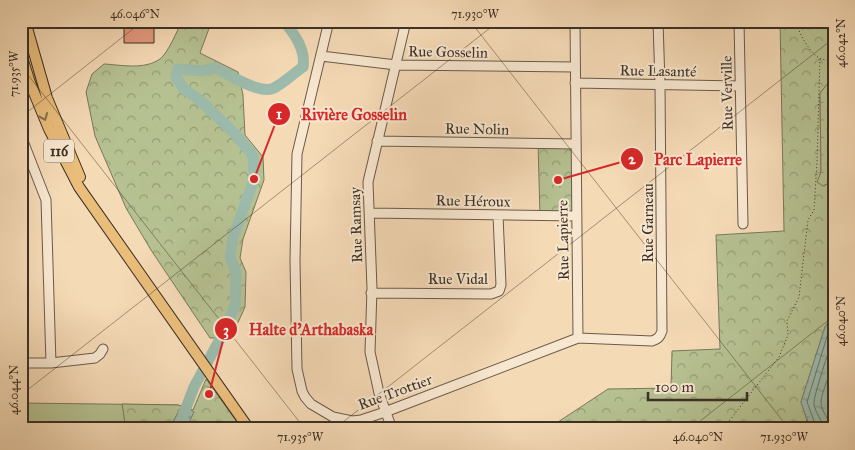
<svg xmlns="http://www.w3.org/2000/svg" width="855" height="450" font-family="'IM FELL Great Primer',serif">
<defs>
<pattern id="forest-crowns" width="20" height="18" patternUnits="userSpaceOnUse" patternTransform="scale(1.25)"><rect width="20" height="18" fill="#b6c192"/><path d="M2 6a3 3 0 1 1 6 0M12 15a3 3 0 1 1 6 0" fill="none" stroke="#959d77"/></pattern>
<pattern id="wetland-marsh" width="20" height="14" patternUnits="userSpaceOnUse" patternTransform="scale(1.25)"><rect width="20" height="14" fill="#b6c192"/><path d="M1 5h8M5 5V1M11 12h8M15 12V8" fill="none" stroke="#959d77"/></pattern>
<pattern id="water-ripples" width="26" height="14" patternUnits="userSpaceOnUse" patternTransform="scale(1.25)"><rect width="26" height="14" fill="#9cbbac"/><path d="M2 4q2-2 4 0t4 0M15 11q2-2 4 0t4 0" fill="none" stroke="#80988c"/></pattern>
</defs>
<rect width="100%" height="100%" fill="#f5dab6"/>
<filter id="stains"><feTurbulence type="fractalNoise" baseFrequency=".004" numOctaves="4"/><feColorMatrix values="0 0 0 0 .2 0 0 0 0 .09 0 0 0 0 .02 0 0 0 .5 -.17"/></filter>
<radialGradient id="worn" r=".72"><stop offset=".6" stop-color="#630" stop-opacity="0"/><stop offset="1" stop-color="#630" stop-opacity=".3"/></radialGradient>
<path fill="#b6c192" stroke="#79785c" d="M21,403L178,405L187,408L178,413L169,429H21Z"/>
<path fill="url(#forest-crowns)" stroke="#79785c" d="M182,21H206L211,23L200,53L238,72L243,95L245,135L263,157L264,180L243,239L240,258L246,272L245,307L231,338H210L151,250L126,208L95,136L86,92L92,74L104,64C122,65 144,70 160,59C168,53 177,31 182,21Z
M780,21H834V76L820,93L821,172L818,182L824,186L834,180V313L825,327L801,402L807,420L813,429H552L555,424L608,389L671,388L672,351L720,349L716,235L784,231Z
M538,143L576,144L577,216H540Z
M206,379L242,429H186L187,426L178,413L169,429H126L122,404L178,405L193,410Z"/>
<path fill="url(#wetland-marsh)" stroke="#79785c" d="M834,76V180L823,186L817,182L821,172L820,93Z"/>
<path fill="url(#water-ripples)" stroke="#768376" d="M834,313V429H821L818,427V429H813L807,420L801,402L825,327Z
M187,408L194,412L186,429H169L178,413Z"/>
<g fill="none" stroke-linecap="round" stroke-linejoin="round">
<path stroke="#6c7668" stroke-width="1" d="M817,429L807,402L829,330L834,322
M823,429C823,420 815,413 814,404C813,397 830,347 834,336
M831,429C830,419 821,412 821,402C821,394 831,371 834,362"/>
<path stroke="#768376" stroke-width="2" d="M805,429L807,420"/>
<path stroke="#9cbbac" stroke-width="11" d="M178,429L194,387L221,337L235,306L236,272L230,257L233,238L254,179L253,156L235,134L202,102L184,89L176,77L178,69L202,71L216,68C229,75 260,95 274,88C284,83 294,73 303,67C306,49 294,34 284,21"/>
</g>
<path fill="#e2987c" stroke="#3c3025" d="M124,21H154V43H124Z"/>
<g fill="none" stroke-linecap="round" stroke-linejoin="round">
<defs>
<path id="minor" d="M329,21L297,154L295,261L297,369L302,391L305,397L311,404L333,417L352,421L361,420L385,412L578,338L652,341C658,339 660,337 662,331L660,84L658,21
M575,21L578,338
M739,21L743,224
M321,56L396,65L575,67
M575,83L740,86
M21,136L46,200L51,363
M377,141L576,144
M369,213L577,216
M371,293L491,294L499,291L501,285L498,215
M21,363H51L95,358L100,354L103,349
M392,429L379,393L370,352L372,288L368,182L406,21"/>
<path id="major" d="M25,21L47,98L80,177
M21,54L30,83L49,129L79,187L249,429"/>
</defs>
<use href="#minor" stroke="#6a5a49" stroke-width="11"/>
<use href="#major" stroke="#3c3025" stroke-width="12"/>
<path stroke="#3c3025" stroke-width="1" stroke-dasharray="1 2.5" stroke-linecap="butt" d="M796,21C798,32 810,54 821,59C825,60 830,60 834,61
M723,429L779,357L788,335L787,321L799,297L808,220L814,210L817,162L820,58"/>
<use href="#minor" stroke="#f8e7d0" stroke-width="9"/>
<use href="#major" stroke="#eabd7b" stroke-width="10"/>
</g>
<defs><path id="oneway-chevron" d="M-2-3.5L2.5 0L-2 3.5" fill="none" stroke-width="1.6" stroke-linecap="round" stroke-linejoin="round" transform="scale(1.25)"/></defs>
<use stroke="#8a6f4c" href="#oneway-chevron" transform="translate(44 117) rotate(68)"/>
<path fill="none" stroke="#3c3025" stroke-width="1" stroke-opacity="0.45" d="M470,21L789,429M21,66L305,429M21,117L143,21M21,395L499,21M334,429L834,38M690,429L834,316"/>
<g text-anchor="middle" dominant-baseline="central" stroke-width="4" stroke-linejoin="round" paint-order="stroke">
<rect fill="#f8e7d0" stroke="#746758" stroke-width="1" x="44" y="139.5" width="30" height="23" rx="4"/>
<g font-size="14" font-weight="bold" fill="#3c3025">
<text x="59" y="151">116</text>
</g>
<g font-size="15" fill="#3c3025" stroke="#f8e7d0">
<text transform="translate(448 52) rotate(1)">Rue Gosselin</text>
<text transform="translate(658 71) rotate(1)">Rue Lasanté</text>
<text transform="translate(727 93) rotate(-91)">Rue Verville</text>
<text transform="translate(477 129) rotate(1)">Rue Nolin</text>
<text transform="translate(473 201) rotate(1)">Rue Héroux</text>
<text transform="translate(648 223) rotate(-90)">Rue Garneau</text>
<text transform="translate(356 225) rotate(-92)">Rue Ramsay</text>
<text transform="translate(563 240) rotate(-91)">Rue Lapierre</text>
<text x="458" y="279">Rue Vidal</text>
<text transform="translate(395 392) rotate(-20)">Rue Trottier</text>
</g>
</g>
<path fill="none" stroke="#d62828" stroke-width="2" d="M254 179L279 114M558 180L632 159M209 394L226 329"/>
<g fill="#d62828" stroke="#f8e7d0" stroke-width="2">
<circle cx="254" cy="179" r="5"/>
<circle cx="558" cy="180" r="5"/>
<circle cx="209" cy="394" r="5"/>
<circle cx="279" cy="114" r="12"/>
<circle cx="632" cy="159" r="12"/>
<circle cx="226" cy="329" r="12"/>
</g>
<g font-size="15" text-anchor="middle" font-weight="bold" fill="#fff">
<text x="279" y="119">1</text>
<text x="632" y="164">2</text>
<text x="226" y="335">3</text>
</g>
<g font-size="16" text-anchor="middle" font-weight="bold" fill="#d62828" stroke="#f8e7d0" stroke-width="4" stroke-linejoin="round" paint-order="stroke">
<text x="354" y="120">Rivière Gosselin</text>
<text x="698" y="165">Parc Lapierre</text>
<text x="311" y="335">Halte d'Arthabaska</text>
</g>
<rect width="855" height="450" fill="none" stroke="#f5dab6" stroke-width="55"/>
<path d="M648 392v8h99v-8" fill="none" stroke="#3c3025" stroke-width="2.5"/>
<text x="655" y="392" font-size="15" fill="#3c3025" stroke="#f8e7d0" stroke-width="4" paint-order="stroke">100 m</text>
<rect x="28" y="28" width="800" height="394" fill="none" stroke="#3c3025" stroke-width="2"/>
<g font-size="12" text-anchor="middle" fill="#3c3025">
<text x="135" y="18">46.046°N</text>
<text x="475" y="18">71.930°W</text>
<text transform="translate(841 43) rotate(-90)" y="4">46.042°N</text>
<text transform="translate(14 74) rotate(-90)" y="4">71.935°W</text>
<text transform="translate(841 321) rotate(-90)" y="4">46.040°N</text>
<text transform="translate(14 390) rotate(-90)" y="4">46.044°N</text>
<text x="300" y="441">71.935°W</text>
<text x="698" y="441">46.040°N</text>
<text x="784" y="441">71.930°W</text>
</g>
<rect width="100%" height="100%" filter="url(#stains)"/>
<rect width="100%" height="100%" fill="url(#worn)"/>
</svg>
